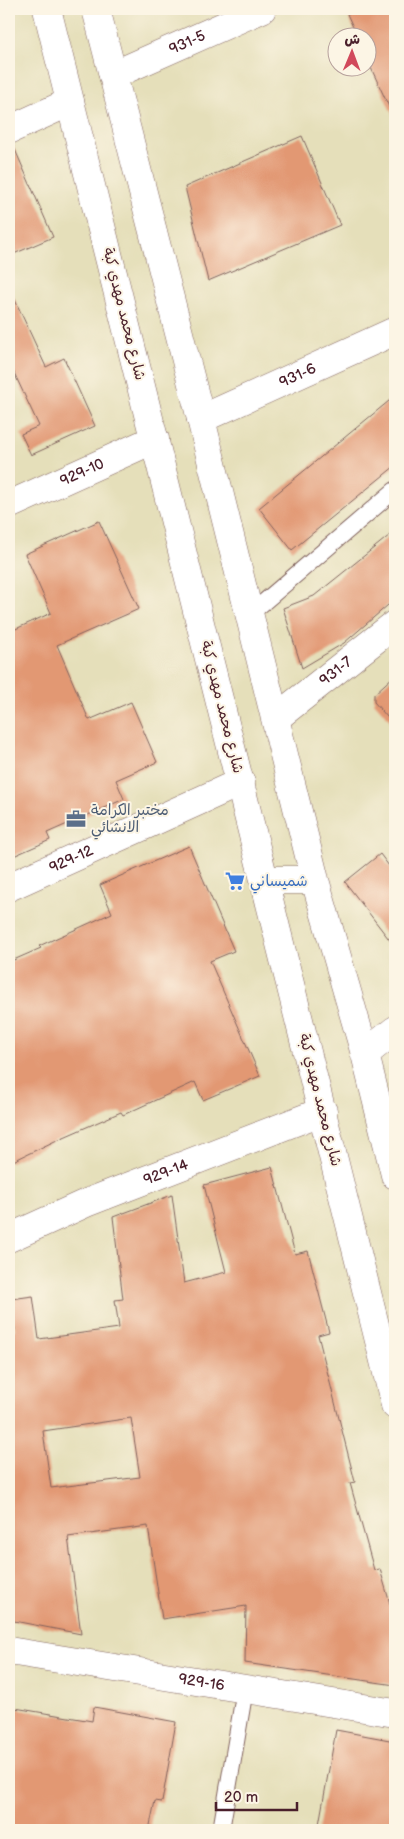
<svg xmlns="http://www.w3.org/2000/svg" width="404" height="1839" font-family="'Balsamiq Sans','Playpen Sans Arabic',sans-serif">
<rect width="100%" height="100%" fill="#fcf5e5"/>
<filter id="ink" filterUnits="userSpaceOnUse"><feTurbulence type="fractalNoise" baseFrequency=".02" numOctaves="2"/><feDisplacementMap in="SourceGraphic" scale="10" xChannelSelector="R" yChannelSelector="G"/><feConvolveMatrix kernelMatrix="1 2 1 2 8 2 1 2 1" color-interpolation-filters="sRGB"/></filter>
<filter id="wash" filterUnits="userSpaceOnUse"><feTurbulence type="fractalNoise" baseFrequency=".0096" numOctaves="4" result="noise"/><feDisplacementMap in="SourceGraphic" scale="20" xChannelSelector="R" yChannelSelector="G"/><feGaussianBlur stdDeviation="1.12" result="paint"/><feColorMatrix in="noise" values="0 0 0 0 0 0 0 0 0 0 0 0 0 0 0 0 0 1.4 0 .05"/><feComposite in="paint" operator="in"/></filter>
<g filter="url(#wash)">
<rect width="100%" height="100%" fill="#e5dfba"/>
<g id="blocks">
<path fill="#e29873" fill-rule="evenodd" d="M359,9H395V120L366,57V38H358L347,14Z
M302,136L340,225L208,281L185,187Z
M9,145H13L53,237L9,256Z
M9,287L46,367L64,358L95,426L31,455L21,434L39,426L9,362Z
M395,396V466L292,550L259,508Z
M99,521L139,609L57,645L89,720L131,702L157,762L116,780L124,799L47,833L50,840L9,858V632L51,613L25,554Z
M395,531V599L344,643L302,668L283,608L314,596Z
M395,675V726L374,702V694Z
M189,846L234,951L210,961L260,1076L203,1100L195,1082L123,1115L121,1112L57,1140L9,1163V962L41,948L39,946L112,913L100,885Z
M380,854L395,874V947L345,882Z
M272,1167L295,1254L308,1251L329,1332L318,1335L355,1482L350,1483L374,1570L380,1569L395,1621V1685L245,1663L246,1606L162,1619L148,1526L68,1537L81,1634L9,1620V1331L15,1330L11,1299L33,1296L39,1339L119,1328L115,1300L123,1299L113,1217L172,1195L184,1283L226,1272L204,1185ZM131,1418L140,1477L51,1488L43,1431Z
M9,1707L92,1721L94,1707L176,1722L162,1802L155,1801L149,1830H9Z
M336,1730L395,1741V1830H318Z"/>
</g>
</g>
<g filter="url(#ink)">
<use href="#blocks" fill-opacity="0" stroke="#80625d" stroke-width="1"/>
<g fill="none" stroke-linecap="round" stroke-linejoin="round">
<defs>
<path id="service" d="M250,614L395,490
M221,1830L245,1689"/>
<g id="minor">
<path id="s1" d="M113,75L262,9"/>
<path d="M9,130L70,102"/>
<path id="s2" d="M201,419L395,331"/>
<path id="s3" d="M9,505L155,439"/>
<path id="s4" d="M276,718L395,624"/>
<path id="s5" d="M9,887L241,782"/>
<path d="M365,1054L395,1030"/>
<path id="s6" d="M9,1238L86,1203L323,1111"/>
<path id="s7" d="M9,1651L395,1713"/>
</g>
<path id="tertiary" d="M47,9L395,1405
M96,9L201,419L315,880L365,1054L395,1175
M264,880H315"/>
</defs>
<use href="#service" stroke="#80625d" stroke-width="18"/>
<use href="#minor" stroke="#80625d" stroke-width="29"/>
<use href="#tertiary" stroke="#80625d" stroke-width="29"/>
<use href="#service" stroke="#fff" stroke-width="16"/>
<use href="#minor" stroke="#fff" stroke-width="28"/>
<use href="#tertiary" stroke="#fff" stroke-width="28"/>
</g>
</g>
<defs>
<symbol id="office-bare" viewBox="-9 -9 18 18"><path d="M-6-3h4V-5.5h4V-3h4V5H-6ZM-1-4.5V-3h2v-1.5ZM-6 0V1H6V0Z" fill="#5c6f8a" stroke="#fcf5e5" stroke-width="2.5" paint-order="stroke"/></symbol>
<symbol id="supermarket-bare" viewBox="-9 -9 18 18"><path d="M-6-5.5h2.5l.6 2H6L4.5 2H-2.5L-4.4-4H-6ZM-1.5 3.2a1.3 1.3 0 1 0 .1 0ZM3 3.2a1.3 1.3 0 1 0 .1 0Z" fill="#3f7fe0" stroke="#fcf5e5" stroke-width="2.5" paint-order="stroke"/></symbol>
</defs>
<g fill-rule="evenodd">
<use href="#office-bare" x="62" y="805" width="28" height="28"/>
<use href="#supermarket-bare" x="221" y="867" width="28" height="28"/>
</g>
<g text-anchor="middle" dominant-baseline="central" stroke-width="4" stroke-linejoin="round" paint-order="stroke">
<g font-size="15" fill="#4a1f2b" stroke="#fcf5e5">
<text stroke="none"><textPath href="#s1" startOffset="81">931-5</textPath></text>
<text transform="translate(124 314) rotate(76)">شارع محمد مهدي كبة</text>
<text stroke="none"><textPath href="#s2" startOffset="106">931-6</textPath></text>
<text stroke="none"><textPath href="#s3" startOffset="80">929-10</textPath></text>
<text stroke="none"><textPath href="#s4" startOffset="76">931-7</textPath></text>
<text transform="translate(222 707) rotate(76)">شارع محمد مهدي كبة</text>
<text stroke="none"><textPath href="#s5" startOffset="68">929-12</textPath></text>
<text transform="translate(320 1100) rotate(76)">شارع محمد مهدي كبة</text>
<text stroke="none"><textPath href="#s6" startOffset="170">929-14</textPath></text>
<text stroke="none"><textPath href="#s7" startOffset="195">929-16</textPath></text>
</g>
<g font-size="15" fill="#4e5e75" stroke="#fcf5e5" text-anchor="start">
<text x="91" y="810">مختبر الكرامة<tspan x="91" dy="17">الانشائي</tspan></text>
</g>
<g font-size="15" fill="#366cbe" stroke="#fcf5e5" text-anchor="start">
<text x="250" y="881">شميساني</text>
</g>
</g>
<rect width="404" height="1839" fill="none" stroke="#fcf5e5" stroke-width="30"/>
<g transform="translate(352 52) rotate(1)"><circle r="24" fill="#fcf5e5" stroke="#b59f9b"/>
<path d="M0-4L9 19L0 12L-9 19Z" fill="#d1495b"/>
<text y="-8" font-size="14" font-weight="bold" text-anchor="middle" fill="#4a1f2b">ش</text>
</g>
<path d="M216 1802v8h81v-8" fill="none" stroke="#4a1f2b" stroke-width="2.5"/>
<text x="224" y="1802" font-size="15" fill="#4a1f2b" stroke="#fcf5e5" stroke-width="4" paint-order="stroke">20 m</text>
</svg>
